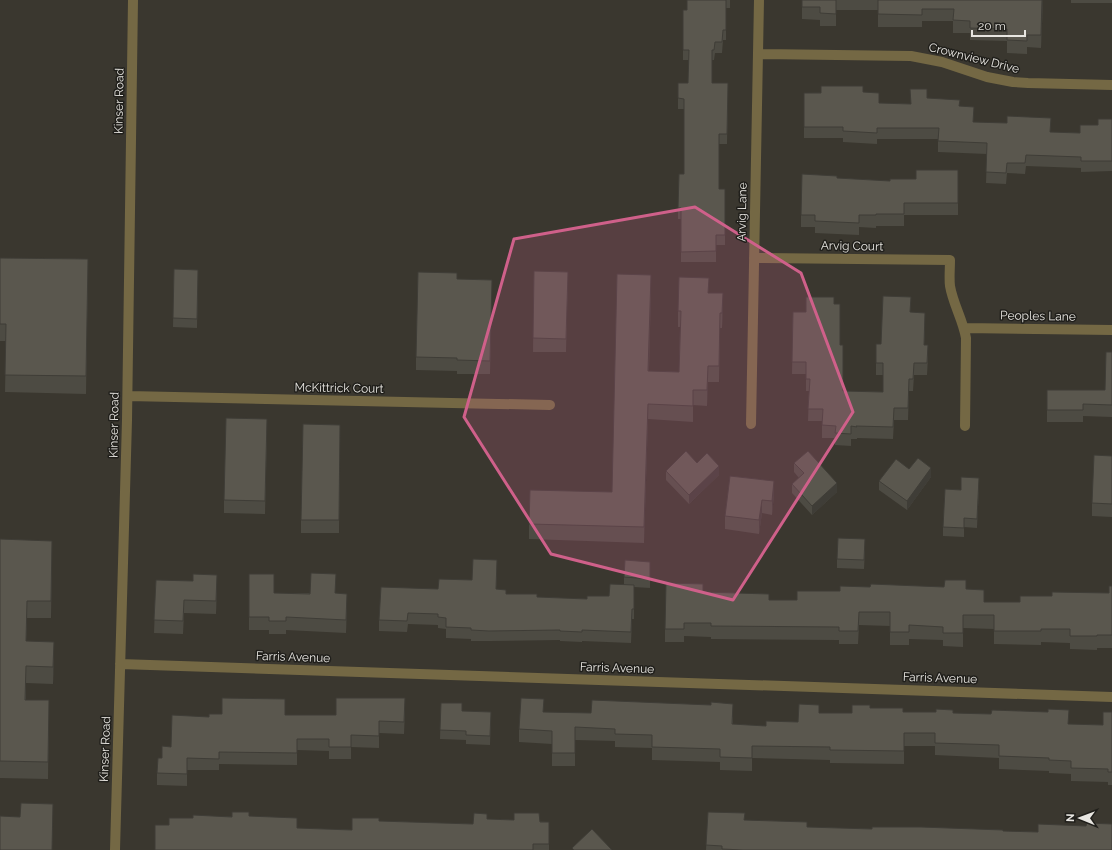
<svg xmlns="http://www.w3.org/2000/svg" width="1112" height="850" font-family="Raleway,sans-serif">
<rect width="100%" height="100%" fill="#3a372f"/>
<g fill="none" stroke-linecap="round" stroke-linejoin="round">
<path stroke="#746844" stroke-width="10" d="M758,54L911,56L942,62L987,77L1013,82L1028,83L1112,85
M754,258L950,260C950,269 949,278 950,286C953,304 963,320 966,338L965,426
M964,328L1112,330
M128,396L550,405
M751,424L759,0
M120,664L1112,697
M115,850L127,420L133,0"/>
</g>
<path fill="#4d4b43" d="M687,0H730V8H726V40H723L722,53H715L714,60H712V83H728L727,144H719V189H725V245H716V262H681V219H678V208L684,174V109H678V98L688,83L689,60H683V10H687Z
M802,0H1043L1041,48L1027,47V54L1007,53V41L970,40V33H953V21H922V27H878V10H836V26H820V20L802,19Z
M1071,0H1112V3H1071Z
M863,92L879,103L910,104L927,98L960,106L973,122L1050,132L1080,133L1098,125L1112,119V171L1081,172V168L1026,166L1025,174L1007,173L1006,184L986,183L987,154L938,152V139H877V144L843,142V138H804V93Z
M958,170V215H904V226H876V228L859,227V235L815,233V227H801V215L837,178L890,181L916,179Z
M0,258L88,259L86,394L5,392L6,341H0Z
M174,269L198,270L197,328L173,327Z
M534,271L568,272L566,352H533Z
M457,279L492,280L490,374H457V371L416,370V357Z
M651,290L649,371L679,372L680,327H678V311L709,293L723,309L722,328H720L719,382H708L707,406L693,405V422L648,419L644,543L529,539V524L612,492Z
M834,304L840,345L843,391L883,392V375H876V344H881L925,325L924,345L928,357L927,375H914L913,391H909L908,420H894L893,439L857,438V439H851V446L835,445V438H822V421H808L809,391H806V374H792L793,312H806Z
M1112,352V417L1083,416V422H1047V390H1105Z
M340,425L339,533H301V520Z
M267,432L265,514L224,513V500Z
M1112,456V517L1092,516V503Z
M697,463L719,475L689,504L666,480V471Z
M794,463L837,492L812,515L792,493V484L799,478L794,472Z
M909,469L931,477L907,510L879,490V481Z
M979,487L977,528L964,527V537L943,536V527Z
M774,494L772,515L762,513L759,534L725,529V516Z
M0,539L52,558L51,618H27L26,641L54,659L53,684L26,683V700H49L48,779L0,778Z
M865,548L864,569L837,568V559Z
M497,570L496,589L506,594L537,597L587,599L609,596L624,585V577L650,571V588L634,587V619H632L631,643L582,641V642L560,641V640L489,641H471V639L446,638V629L438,628V625L408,624L407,632L379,631V620L438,589L472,580Z
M249,574L274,593H336L347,607L346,633L286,630V634H269V630H249Z
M156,580L217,588L216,614L184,613L183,634L154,633Z
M1112,586V648H1097V650L1070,649V643L1041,642V645L994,644V629L963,628V647L943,646V640L909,639V645H890V626L859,625L858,644H839V640L711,639V637L684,636V642H665V629L703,592L769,600H797L840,591L966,589L984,602H1020L1052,596L1109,593Z
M441,703L462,711L491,712L490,745L466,744V740L440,739Z
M870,708L903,712L953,713L1069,724L1103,725L1112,712V785H1108V782L1071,781V774L1049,773V771L999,769V758L935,755V746H904V764L830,763V760L752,758V771L720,770V762L652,760V748L615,747V741L575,740V766H552V744L519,742V729L733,717V724L766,726L798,722L819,713H852Z
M405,710L404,734L379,733V748L351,747V759H329V751L297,750V765L219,764V770H187V786L157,785V773L162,758L171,747L209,717L285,715H336Z
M708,812L745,820L807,827L872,829L1003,831L1112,850H706Z
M249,816L297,828L352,830L379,821L473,824L487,819L549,822V850H155L169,825L193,818Z"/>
<path fill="#3f3d37" d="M1042,0H1043L1041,48V35Z
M651,275V290L648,386V371Z
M723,293V309L722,328V313Z
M720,313V328L719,382V366Z
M708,366V382L707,406V390Z
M909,379V391L908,420V408Z
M648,404V419L644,543V527Z
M719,466V475L689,504V495Z
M931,468V477L907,510V501Z
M979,478V487L977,528V519Z
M774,481V494L772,515V501Z
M837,483V492L812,515V506Z
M762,500V513L759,534V520Z
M52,541V558L51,618V601Z
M217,575V588L216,614V601Z
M347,594V607L346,633V620Z
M54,642V659L53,684V667Z"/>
<path fill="#5a574e" stroke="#3f3d37" d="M687,0H726V30H723L722,42H715L714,50H712V83H728L727,134H719V189H725V235H716V251L681,252V208H678L679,174H684V99L678,98V83H688L689,50H683V10H687Z
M802,0H836V14L820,13V7H802Z
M878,0H1042L1041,35H1027V41L1007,40V29L970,28V21L953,20L954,9H922V15L878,14Z
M821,86H863V92L879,93V103L911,104L910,89H927V98L960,100L959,106L974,107L973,122L1007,123V116L1051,118L1050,132L1080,133V125H1098V119H1112V161H1081V157L1026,155L1025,163H1007L1006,173L986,172L987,143L938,141L939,128H877V133L843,131V127H804V93H821Z
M916,170H958V203H904V214H876V215H859V223L815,221V215H801L802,174L837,176V178L890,181V179H916Z
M0,258L88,259L86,376L5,375L6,324H0Z
M174,269L198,270L197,319L173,318Z
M534,271L568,272L566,339L533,338Z
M418,272L457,273V279L492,280L490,361L457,360V358L416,357Z
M617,274L651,275L648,371L679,372L681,311H678L679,277L709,278L708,293H723L722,313H720L719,366H708L707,390H693V406L648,404L644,527L529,524L530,490L612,492Z
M883,296L911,297L910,312L925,313L924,345H928L927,363H914L913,379H909L908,408H894L893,427L856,426L857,427L851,426V434L835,433L836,426L822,425L823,409H808L810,379H806V362H792L793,312H806V297H834V304H840V345H843V391L883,392V363H876V344H881Z
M1106,352H1112V405L1083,404V410H1047V390H1105Z
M226,418L267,419L265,501L224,500Z
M303,424L340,425L339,520H301Z
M686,451L697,463L707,453L719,466L689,495L666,471Z
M808,451L837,483L812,506L792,484L804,473L794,463Z
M1094,455L1112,456V504L1092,503Z
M918,458L931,468L907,501L879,481L896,459L909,469Z
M730,476L774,481L772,501L762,500L759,520L725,516Z
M961,477L979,478L977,519L964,518V528L943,527L945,489L961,490Z
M838,538L865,539L864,560L837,559Z
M0,539L52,541L51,601H27L26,641L54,642L53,667L26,666L25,700H49L48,762L0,761Z
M473,559L497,560L496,589L506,590V594H537V597L587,599V596H609L610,584L634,585V609H632L631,632L582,630V632L560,631V630L489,631L471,630V628L446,627V618L438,617V614L408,613L407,621L379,620L381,587L438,589L439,579L472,580Z
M625,560L650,562V579L624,577Z
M311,573L336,574L335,593L347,594L346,620L286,617V621H269V617H249V574H274V593L310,594Z
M193,574L217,575L216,601L184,600L183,621L154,620L156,580L193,581Z
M945,580H966V589L984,590V602H1020V596H1052V592L1109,593V586H1112V635H1097V636H1070V629H1041V631H994V615H963V633H943V627L909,625V632H890V612H859L858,631H839V627L711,626V623H684V629H665L666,583L703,584V592L769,594V600H797V591H840V586L870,587L871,584L944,587Z
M222,698L285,699V715H336V698H405L404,722L379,721V736L351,735V747H329V739H297V753L219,752V759L187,758V774L157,773L158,758H162V746L171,747L172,715L209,717V714H222Z
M521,698L544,699L543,712L591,713L592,700L711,705V702L733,704L732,724L766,726V721L798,722L799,704L819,705V713H852V705H870V708H903V712H936V709L953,710V713L991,714L992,710L1048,712V709L1069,710L1068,724L1103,725V712H1112V772H1108V769L1071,768V761L1049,760V758L999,756V745L935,743V733H904V751L830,750V747L752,746V758L720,757V749L652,747V735L615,734V729L575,727V753H552V731L519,729Z
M441,703H462V711L491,712L490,736L466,735V731L440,730Z
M21,803L53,804L52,850H0V816L20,817Z
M232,812H249V816L297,818V828L352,830V818H379V821L473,824L474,813L487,814V819L514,820V813H539L540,822H549V844H533V850H155V825H169V818H193V815L232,817Z
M708,812L745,813L744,820L807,822V827L872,829V827H921L1003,830V831L1038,832V824L1086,826L1087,823L1112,824V850H743L722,849V846L706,845Z
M592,829L612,850H574L572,848Z"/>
<path fill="#cf608a" fill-opacity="0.2" stroke="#cf608a" stroke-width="3" stroke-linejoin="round" d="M695,207L801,273L853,412L733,600L551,554L464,417L514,239Z"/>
<g text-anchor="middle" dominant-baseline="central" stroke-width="3" stroke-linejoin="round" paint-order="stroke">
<g font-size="12" fill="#e8e6e1" stroke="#201f1b">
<text transform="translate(974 58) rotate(14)">Crownview Drive</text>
<text transform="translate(119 101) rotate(-89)">Kinser Road</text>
<text transform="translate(742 212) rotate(-89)">Arvig Lane</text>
<text transform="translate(852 246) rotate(1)">Arvig Court</text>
<text transform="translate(1038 316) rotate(1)">Peoples Lane</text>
<text transform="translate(339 388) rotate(1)">McKittrick Court</text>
<text transform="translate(114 425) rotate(-89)">Kinser Road</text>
<text transform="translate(293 657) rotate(2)">Farris Avenue</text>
<text transform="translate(617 668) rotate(2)">Farris Avenue</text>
<text transform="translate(940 678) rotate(2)">Farris Avenue</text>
<text transform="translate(105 749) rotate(-88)">Kinser Road</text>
</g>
</g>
<g transform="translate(1080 818) rotate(271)" stroke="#201f1b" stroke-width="3" paint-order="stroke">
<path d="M0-3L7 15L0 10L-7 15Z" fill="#e8e6e1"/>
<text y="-6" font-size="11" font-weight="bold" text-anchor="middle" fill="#e8e6e1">N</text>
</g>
<path d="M972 30v6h53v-6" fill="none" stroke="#e8e6e1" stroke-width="2"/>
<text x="978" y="30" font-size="12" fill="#e8e6e1" stroke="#201f1b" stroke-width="3" paint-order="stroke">20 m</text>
</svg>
